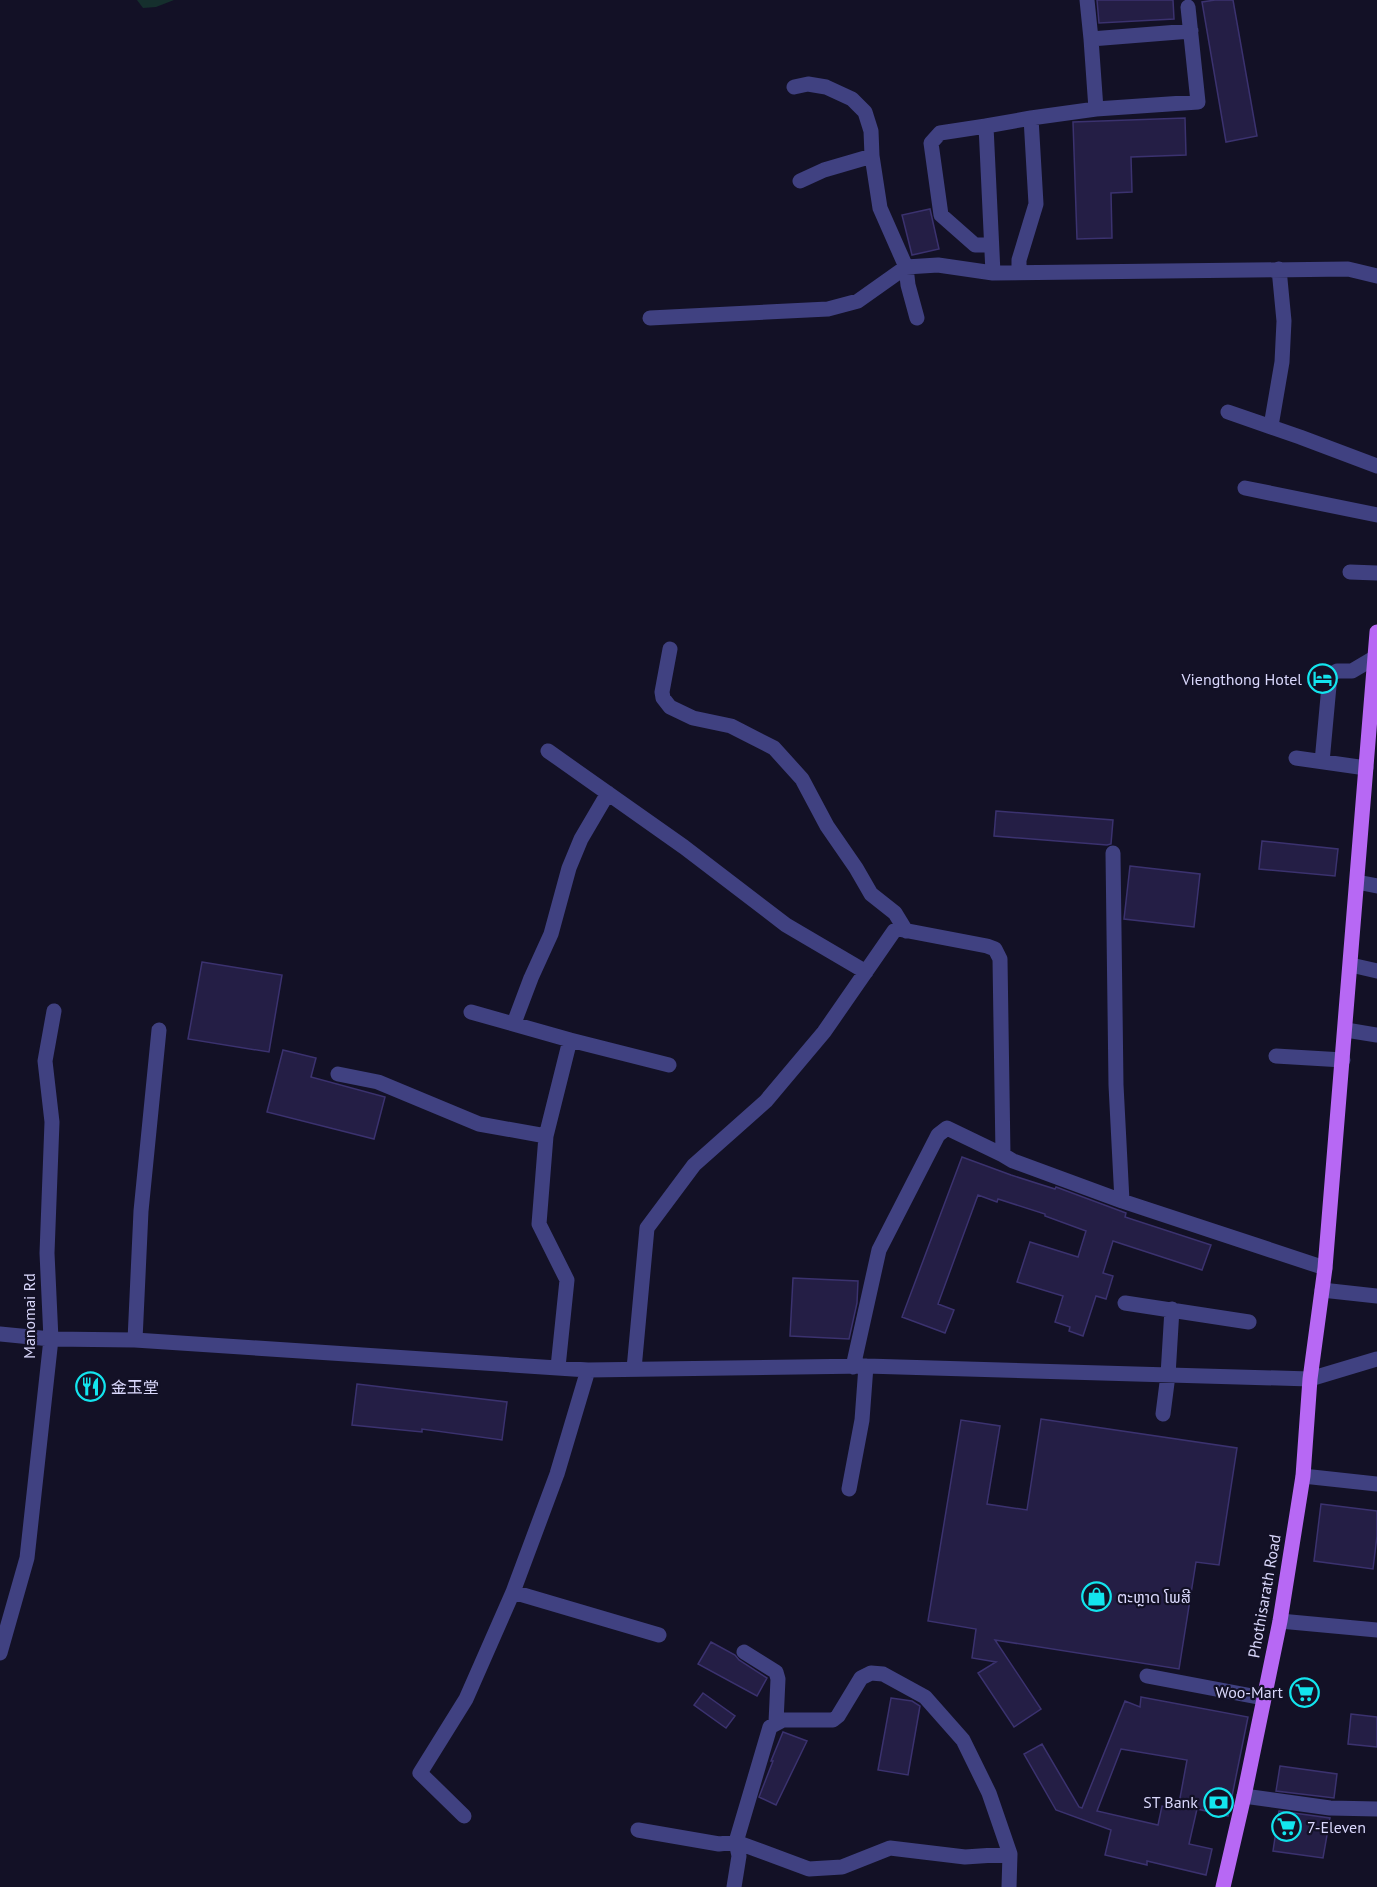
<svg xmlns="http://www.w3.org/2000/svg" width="1377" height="1887" font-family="'PT Sans','Noto Sans SC','Noto Sans Lao',sans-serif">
<rect width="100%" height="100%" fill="#131126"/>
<path fill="#152f2d" d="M137,0H174L156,7L143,8Z"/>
<path fill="#241e45" stroke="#3b326f" stroke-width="1.5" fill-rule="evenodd" d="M1097,0H1173L1174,19L1099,23Z
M1215,0H1233L1257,136L1226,142L1202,2Z
M1185,118L1186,155L1131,157L1132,192L1111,193L1112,238L1077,239L1073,122Z
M930,209L939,249L912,255L902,215Z
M996,811L1113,820L1111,844L1107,845L994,836Z
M1262,841L1338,849L1335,876L1259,869Z
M1130,866L1200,874L1194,927L1124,919Z
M202,962L282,975L269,1052L188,1039Z
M283,1050L316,1058L311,1077L385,1097L374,1139L267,1112Z
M962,1157L1011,1175L1055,1189L1056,1187L1126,1213L1125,1217L1211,1245L1202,1270L1113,1241L1103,1273L1113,1276L1106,1299L1096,1296L1083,1336L1069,1331L1070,1327L1055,1322L1063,1296L1017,1282L1030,1242L1078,1257L1086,1231L1045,1216V1214L998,1199L997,1202L978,1195L938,1304L954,1310L945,1333L902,1317Z
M793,1278L858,1281L857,1303L849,1339L790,1336Z
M357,1384L507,1402L502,1440L422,1429V1432L352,1425Z
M1041,1419L1237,1448L1219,1565L1196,1562L1179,1669L995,1640L1041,1709L1014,1727L978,1673L996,1662L972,1658L976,1629L928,1621L961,1420L1000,1426L987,1504L1027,1510Z
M1321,1504L1377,1511V1536L1373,1569L1314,1561Z
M711,1642L735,1655L739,1660L767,1678L757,1696L698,1664Z
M703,1693L735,1716L726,1728L694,1705Z
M1141,1697L1248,1717L1228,1816L1197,1809L1189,1844L1212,1849L1206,1875L1147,1861V1865L1105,1855L1111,1830L1056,1810L1024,1754L1042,1744L1079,1807L1082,1808L1125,1701L1140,1707ZM1121,1749L1187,1760L1178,1809L1162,1806L1158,1825L1097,1811Z
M891,1698L912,1701L920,1706L908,1775L878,1770Z
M1351,1714L1377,1717V1747L1348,1744Z
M783,1732L807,1741L776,1805L759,1797L773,1761H771Z
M1280,1766L1337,1774L1334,1798L1276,1791Z
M1279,1811L1330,1818L1323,1858L1273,1851Z"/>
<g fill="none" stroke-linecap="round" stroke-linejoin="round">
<path stroke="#404181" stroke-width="15" d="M1087,0L1091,39
M794,87L808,84L826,87L852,99L865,112L871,131L872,156L880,208L906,267L908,285L917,318
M1096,109L1091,39L1191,31
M986,126L1031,118
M800,181L824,170L872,156
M991,245H975L941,215L931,143L940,133L986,126L993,273
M1019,272V260L1036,204L1031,118L1096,109L1198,102L1188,7
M650,318L828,309L858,301L906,267L938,265L993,273L1348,269L1377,276
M1228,412L1300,437L1377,466
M1271,426L1282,362L1284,321L1279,269
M1245,488L1377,515
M1350,572L1377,573
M670,649L662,692L663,698L670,707L693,718L731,726L774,748L802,779L827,826L856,868L871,894L895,913L906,931
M548,751L684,847L786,925L866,972
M1296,758L1366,768
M1322,762L1330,675L1337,671H1352L1374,658H1377
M1113,853L1116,1085L1122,1201
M1357,882L1377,886
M1351,965L1377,971
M471,1012L570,1040L546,1136L539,1224L567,1280L558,1367
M514,1023L531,978L551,934L569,868L581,839L608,793
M1346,1030L1377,1035
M570,1040L669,1065
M1276,1056L1343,1060
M338,1074L378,1082L479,1124L546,1136
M1322,1290L1377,1296
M1125,1303L1249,1322
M0,1334L51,1339L135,1340L588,1370L866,1366L1310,1379L1377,1359
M135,1340L141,1211L159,1030
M853,1367L879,1250L938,1135L947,1128L1003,1155
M634,1369L647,1228L694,1165L766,1101L824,1032L894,931L898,929L987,946L995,949L1000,959L1003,1155L1013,1161L1122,1201L1325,1268
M1163,1414L1168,1375L1172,1309
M1303,1476L1377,1484
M849,1489L862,1420L866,1366
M513,1592L659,1635
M1280,1621L1377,1630
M744,1652L776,1672L778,1679L776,1722
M0,1653L27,1558L51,1339L47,1253L52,1122L45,1061L54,1011
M1147,1676L1263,1698
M1244,1796L1330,1808L1377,1809
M464,1816L420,1773L466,1699L513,1592L557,1474L588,1370
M638,1830L719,1844L736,1842L809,1869L842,1867L890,1848L965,1857L1010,1854
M734,1887L739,1856L736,1842L770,1727L783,1720H833L838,1716L861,1678L871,1673L883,1674L925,1697L963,1740L989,1793L1010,1854L1009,1887"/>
<path stroke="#b768f4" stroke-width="15" d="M1223,1887L1244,1796L1280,1621L1303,1476L1310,1379L1325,1268L1377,632"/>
</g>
<defs>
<symbol id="hotel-ring" viewBox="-11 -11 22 22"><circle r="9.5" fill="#131126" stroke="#13e5ee" stroke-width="1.5"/><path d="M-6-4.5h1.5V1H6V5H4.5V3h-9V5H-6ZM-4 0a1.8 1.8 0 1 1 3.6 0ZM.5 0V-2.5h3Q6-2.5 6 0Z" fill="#13e5ee"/></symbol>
<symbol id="restaurant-ring" viewBox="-11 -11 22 22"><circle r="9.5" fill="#131126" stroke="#13e5ee" stroke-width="1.5"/><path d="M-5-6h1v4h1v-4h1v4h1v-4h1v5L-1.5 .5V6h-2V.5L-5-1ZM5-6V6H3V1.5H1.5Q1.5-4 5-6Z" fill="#13e5ee"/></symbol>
<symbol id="shop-ring" viewBox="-11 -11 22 22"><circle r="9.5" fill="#131126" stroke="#13e5ee" stroke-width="1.5"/><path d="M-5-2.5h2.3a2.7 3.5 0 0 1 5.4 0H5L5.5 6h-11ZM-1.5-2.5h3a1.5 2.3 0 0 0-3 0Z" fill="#13e5ee"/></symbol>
<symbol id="supermarket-ring" viewBox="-11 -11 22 22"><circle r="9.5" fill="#131126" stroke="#13e5ee" stroke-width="1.5"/><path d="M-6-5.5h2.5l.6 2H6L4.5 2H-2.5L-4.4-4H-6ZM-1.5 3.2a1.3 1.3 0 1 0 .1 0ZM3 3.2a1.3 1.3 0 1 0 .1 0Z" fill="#13e5ee"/></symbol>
<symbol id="bank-ring" viewBox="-11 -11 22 22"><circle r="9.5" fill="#131126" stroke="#13e5ee" stroke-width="1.5"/><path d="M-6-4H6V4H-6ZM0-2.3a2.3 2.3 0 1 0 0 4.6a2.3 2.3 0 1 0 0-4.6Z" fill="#13e5ee"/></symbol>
</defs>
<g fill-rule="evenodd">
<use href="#hotel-ring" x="1306" y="662" width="33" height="33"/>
<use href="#restaurant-ring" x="74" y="1370" width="33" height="33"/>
<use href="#shop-ring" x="1080" y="1580" width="33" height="33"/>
<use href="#supermarket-ring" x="1288" y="1676" width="33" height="33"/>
<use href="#bank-ring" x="1202" y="1786" width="33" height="33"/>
<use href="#supermarket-ring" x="1270" y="1810" width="33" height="33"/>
</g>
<g text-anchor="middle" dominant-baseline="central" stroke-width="4.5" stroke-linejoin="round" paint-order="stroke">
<g font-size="16" fill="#dad8fc" stroke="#131126" text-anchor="end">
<text x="1302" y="679">Viengthong Hotel</text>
<text x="111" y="1387" text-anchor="start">金玉堂</text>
<text x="1117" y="1597" text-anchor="start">ຕະຫຼາດ ໂພສີ</text>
<text x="1283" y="1692">Woo-Mart</text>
<text x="1198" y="1802">ST Bank</text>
<text x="1307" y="1827" text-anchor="start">7-Eleven</text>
</g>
<g font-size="16" fill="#dad8fc" stroke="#131126">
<text transform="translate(29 1316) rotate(-90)">Manomai Rd</text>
<text transform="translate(1264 1596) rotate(-80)">Phothisarath Road</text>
</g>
</g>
</svg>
